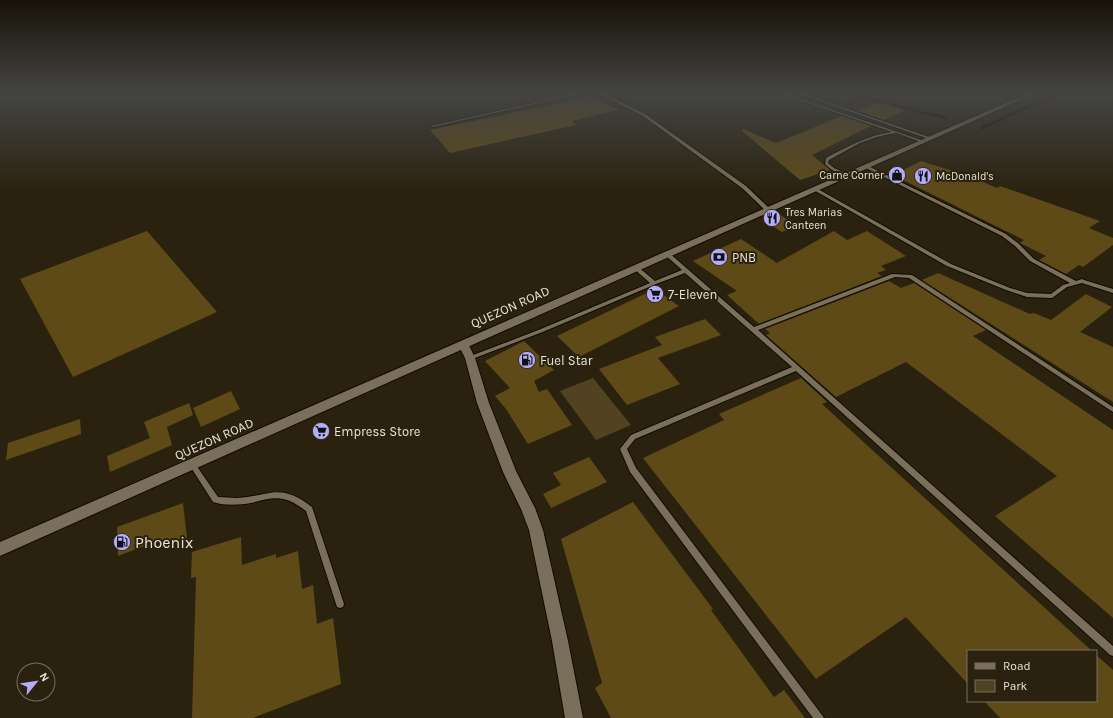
<svg xmlns="http://www.w3.org/2000/svg" width="1113" height="718" font-family="Karla,sans-serif">
<rect width="100%" height="100%" fill="#2a220f"/>
<path fill="#514321" d="M593,378L631,425L596,440L560,391Z"/>
<g fill="none" stroke-linecap="round" stroke-linejoin="round">
<path stroke="#110800" stroke-width="2.5" d="M848,94L947,118
M982,128L1058,93"/>
</g>
<path fill="#5e4a17" d="M589,96L618,110L572,121L576,125L450,153L430,130L575,100Z
M877,103L888,105L905,110L884,120L857,111Z
M842,116L871,126L812,155L830,170L800,180L742,131L743,129L776,143Z
M921,161L969,176L997,188L1000,186L1100,221L1089,228L1113,238V245L1083,267L1079,265L1066,274L1039,260L1046,256L1020,243L1024,240L893,175Z
M779,214L797,226L782,232L763,220Z
M147,231L217,312L73,377L20,279Z
M834,231L847,240L867,231L906,256L881,266L886,270L877,273L882,276L759,324L727,295L737,291L693,261L741,239L777,263Z
M938,273L1030,314L1034,313L1051,320L1086,294L1112,307L1080,332L1113,347V402L922,280Z
M889,281L901,288L914,283L986,330L973,336L1113,430V618L995,516L1057,476L906,362L836,397L766,335L770,333L765,329Z
M655,289L679,306L579,357L557,336Z
M705,319L721,335L658,358L680,384L627,405L599,369L662,345L655,337Z
M524,341L554,370L534,381L539,392L547,389L572,425L528,444L506,409L495,396L510,388L485,361Z
M801,378L827,402L822,404L1092,651H968V684L906,617L816,679L643,458L724,420L719,414Z
M231,391L240,409L201,427L193,408Z
M189,403L193,415L167,427L172,445L110,472L107,456L150,438L144,422Z
M80,419L81,434L6,460L8,443Z
M589,457L607,482L551,508L543,494L561,485L553,473Z
M633,502L713,609L711,610L774,697L784,690L805,718H611L595,688L602,683L561,539Z
M183,503L187,538L160,548V540L118,556L117,527Z
M241,537L242,565L276,554V558L298,551L302,589L313,585L317,624L333,618L341,684L253,718H192L196,577L191,578L192,552Z
M1096,655L1113,670V718H1000L984,701H1096Z"/>
<g fill="none" stroke-linecap="round" stroke-linejoin="round">
<defs>
<path id="service" d="M578,93H583L433,127L431,126Z
M600,93H603L645,114L746,186L770,209V211H766L742,188L643,116L600,94Z
M779,93H783L924,141L921,142L896,133L885,135L877,137L860,143L829,160L828,163L834,168L848,174C841,177 830,169 825,164L826,158C847,147 868,135 892,132Z
M797,93H801L932,138L929,139Z
M864,165H866L1006,234L1019,244L1034,259L1076,281L1082,279L1084,280L1113,289V293L1082,283L1067,287L1052,298L1027,297L1006,290L947,266L812,189L816,188L951,264L1010,288L1027,293L1051,294L1063,285L1070,283L1030,261L1015,246L1002,236L864,167Z
M664,252H668L754,327L892,274L912,275L1113,407V412L909,278L895,277L758,330L1113,646V656L1110,655L796,371L635,439L627,449L636,468L822,715L824,718H813L630,472L620,449L631,435L792,367L685,273L656,284L545,331L472,359L470,360L467,358L468,357L541,329L650,283L633,268V266H637L655,281L682,270L664,254Z
M192,461L194,462L218,497C224,497 231,498 237,498C272,496 279,482 312,507L344,604L343,607L340,608L337,607L336,604L306,511C300,507 294,502 287,500C275,496 263,500 251,503C239,505 225,506 213,502L190,466L188,464L190,462Z"/>
<path id="minor" d="M463,340L467,341L475,358L489,403L516,471L535,508L543,530L568,641L583,718H565L552,641L529,530L521,509L503,472L477,403L465,358L458,344Z"/>
<path id="secondary" d="M1029,93H1036L0,556V542Z"/>
</defs>
<use href="#service" stroke="#120b00" stroke-width="2"/>
<use href="#minor" stroke="#120b00" stroke-width="2"/>
<use href="#secondary" stroke="#120b00" stroke-width="2"/>
<use href="#service" fill="#796f5b" fill-rule="evenodd"/>
<use href="#minor" fill="#796f5b" fill-rule="evenodd"/>
<use href="#secondary" fill="#796f5b" fill-rule="evenodd"/>
</g>
<linearGradient id="sky" x2="0" y2="1"><stop stop-color="#171308"/><stop offset="0.48" stop-color="#444442"/><stop offset="1" stop-color="#444442" stop-opacity="0"/></linearGradient>
<rect width="1113" height="193" fill="url(#sky)"/>
<defs>
<symbol id="shop-disc" viewBox="-11 -11 22 22"><circle r="9.5" fill="#b5acf9" stroke="#2a220f"/><path d="M-5-2.5h2.3a2.7 3.5 0 0 1 5.4 0H5L5.5 6h-11ZM-1.5-2.5h3a1.5 2.3 0 0 0-3 0Z" fill="#111"/></symbol>
<symbol id="restaurant-disc" viewBox="-11 -11 22 22"><circle r="9.5" fill="#b5acf9" stroke="#2a220f"/><path d="M-5-6h1v4h1v-4h1v4h1v-4h1v5L-1.5 .5V6h-2V.5L-5-1ZM5-6V6H3V1.5H1.5Q1.5-4 5-6Z" fill="#111"/></symbol>
<symbol id="bank-disc" viewBox="-11 -11 22 22"><circle r="9.5" fill="#b5acf9" stroke="#2a220f"/><path d="M-6-4H6V4H-6ZM0-2.3a2.3 2.3 0 1 0 0 4.6a2.3 2.3 0 1 0 0-4.6Z" fill="#111"/></symbol>
<symbol id="supermarket-disc" viewBox="-11 -11 22 22"><circle r="9.5" fill="#b5acf9" stroke="#2a220f"/><path d="M-6-5.5h2.5l.6 2H6L4.5 2H-2.5L-4.4-4H-6ZM-1.5 3.2a1.3 1.3 0 1 0 .1 0ZM3 3.2a1.3 1.3 0 1 0 .1 0Z" fill="#111"/></symbol>
<symbol id="fuel-disc" viewBox="-11 -11 22 22"><circle r="9.5" fill="#b5acf9" stroke="#2a220f"/><path d="M-5.5-6h7V0h2V4h1.3V-2.5L3-4.5l.8-.8L6-3V5H2.5V1h-1V6h-7ZM-4.2-4.7v3.2H.2V-4.7Z" fill="#111"/></symbol>
</defs>
<g fill-rule="evenodd">
<use href="#shop-disc" x="887" y="165" width="20" height="20"/>
<use href="#restaurant-disc" x="913" y="166" width="20" height="20"/>
<use href="#restaurant-disc" x="762" y="208" width="20" height="20"/>
<use href="#bank-disc" x="709" y="247" width="20" height="20"/>
<use href="#supermarket-disc" x="645" y="284" width="20" height="20"/>
<use href="#fuel-disc" x="517" y="350" width="20" height="20"/>
<use href="#supermarket-disc" x="311" y="421" width="20" height="20"/>
<use href="#fuel-disc" x="112" y="532" width="20" height="20"/>
</g>
<g text-anchor="middle" dominant-baseline="central" stroke-width="4" stroke-linejoin="round" paint-order="stroke">
<g font-size="11" fill="#e8e3d7" stroke="#2a220f" text-anchor="start">
<text x="884" y="175" text-anchor="end">Carne Corner</text>
<text x="936" y="176">McDonald's</text>
<text x="785" y="212">Tres Marias<tspan x="785" dy="13">Canteen</tspan></text>
</g>
<g font-size="13" fill="#e8e3d7" stroke="#2a220f" text-anchor="start">
<text x="732" y="257">PNB</text>
<text x="668" y="294">7-Eleven</text>
<text x="540" y="360">Fuel Star</text>
<text x="334" y="431">Empress Store</text>
</g>
<g font-size="13" fill="#e8e3d7" stroke="#2a220f">
<text transform="translate(510 307) rotate(-24)">QUEZON ROAD</text>
<text transform="translate(214 439) rotate(-24)">QUEZON ROAD</text>
</g>
<g font-size="16" fill="#e8e3d7" stroke="#2a220f" text-anchor="start">
<text x="135" y="542">Phoenix</text>
</g>
</g>
<rect x="967" y="650" width="130" height="52" fill="#2a220f" stroke="#766f5f"/>
<rect x="975" y="663" width="20" height="6" fill="#796f5b" stroke="#766f5f"/>
<text x="1003" y="670" font-size="12" fill="#e8e3d7">Road</text>
<rect x="975" y="680" width="20" height="12" fill="#514321" stroke="#766f5f"/>
<text x="1003" y="690" font-size="12" fill="#e8e3d7">Park</text>
<g transform="translate(36 682) rotate(60)"><circle r="19" fill="#2a220f" stroke="#766f5f"/>
<path d="M0-3L7 15L0 10L-7 15Z" fill="#b5acf9"/>
<text y="-6" font-size="11" font-weight="bold" text-anchor="middle" fill="#e8e3d7">N</text>
</g>
</svg>
